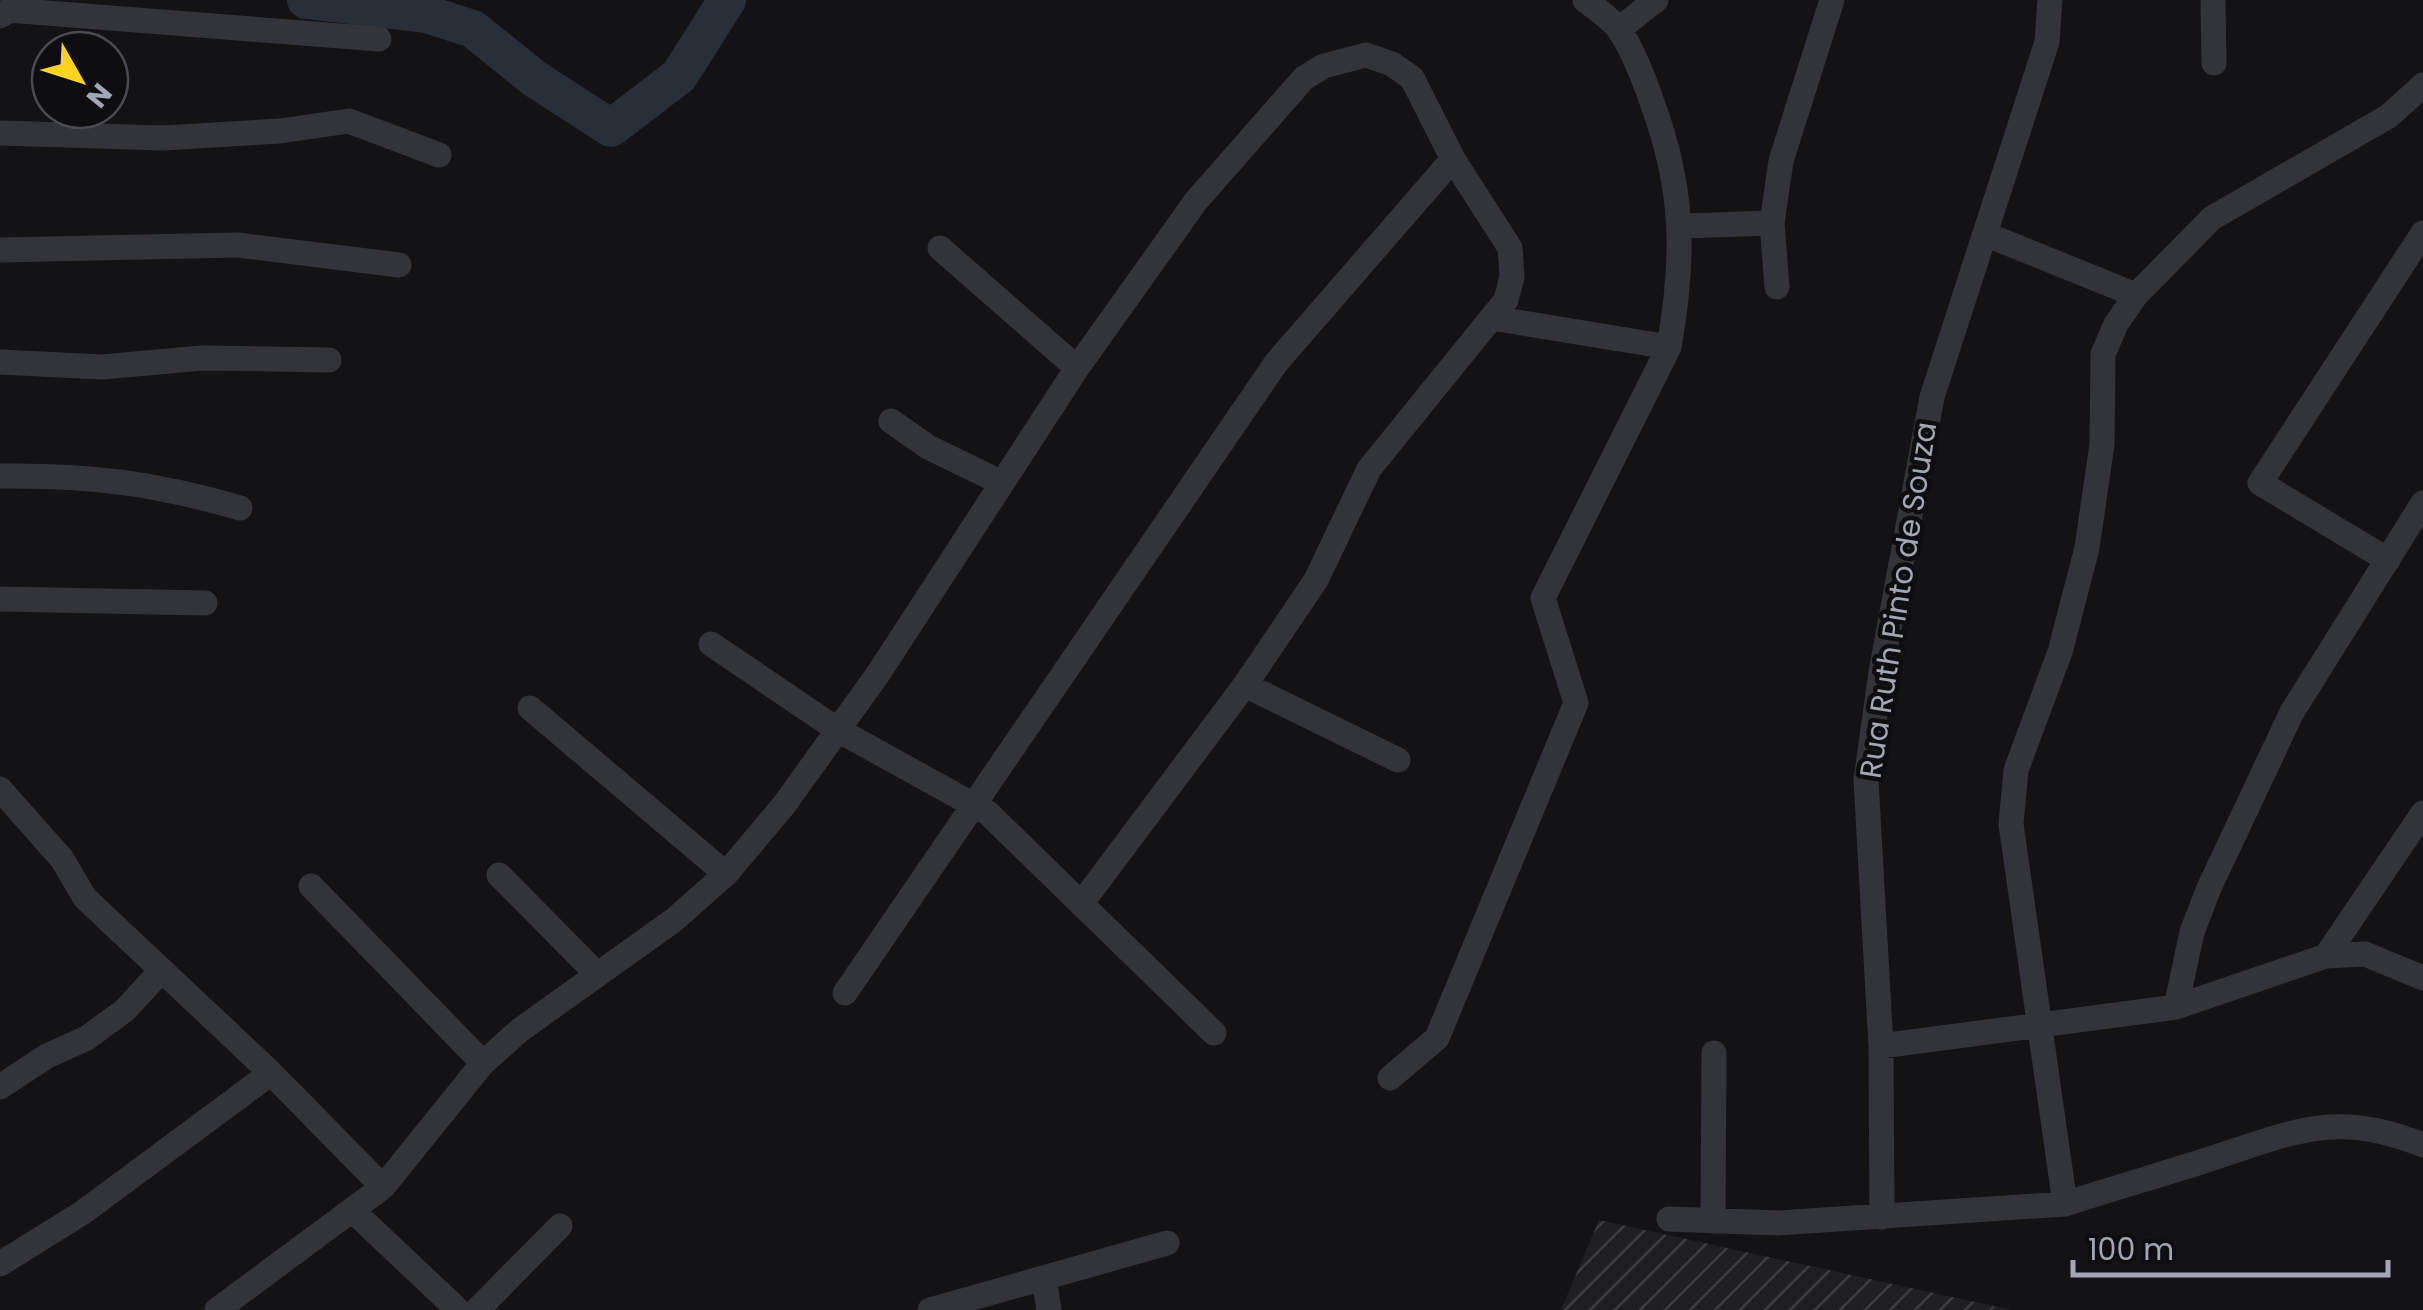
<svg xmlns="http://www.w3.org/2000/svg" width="2423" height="1310" font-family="Poppins,sans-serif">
<defs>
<pattern id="industrial-furrows" width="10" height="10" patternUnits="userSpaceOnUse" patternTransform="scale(2.5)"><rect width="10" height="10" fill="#1f1f22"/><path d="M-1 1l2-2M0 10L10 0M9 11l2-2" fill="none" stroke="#3c3d40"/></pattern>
</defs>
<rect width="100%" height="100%" fill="#131315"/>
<path fill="url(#industrial-furrows)" d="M1599,1220L2012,1310H1561Z"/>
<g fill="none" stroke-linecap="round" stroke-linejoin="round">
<path stroke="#282f39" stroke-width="38" d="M306,0L426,14L473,29L535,79L611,128L679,76L727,0"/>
<path stroke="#33343a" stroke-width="25" d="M2213,0L2214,63
M0,16L9,10L379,39
M1619,29L1656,0
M0,133L163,138L280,131L349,121L439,155
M1683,226L1772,223
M1985,234L2136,295
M940,248L1077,368
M0,250L238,245L399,265
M1777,287L1772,223L1781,161L1832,0
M1492,318L1669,347
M0,362L102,367L202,358L329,360
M891,421L928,447L1002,483
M0,476C89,475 154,483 240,508
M2388,560L2260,483L2423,233
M0,599L205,603
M711,644L838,730L988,813L1214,1033
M1245,685L1398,760
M530,708L726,874
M0,789L62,859L85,898L271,1073L383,1187
M499,875L597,974
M311,886L483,1063
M2326,956L2423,813
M845,993L1276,363L1453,159
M2176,1007L2192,932L2209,888L2292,712L2423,503
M1881,1046L2176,1007L2326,956L2365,954L2423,978
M1390,1078L1437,1038L1576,703L1543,598L1669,347C1685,256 1684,189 1652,102C1644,79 1634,52 1620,31C1612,19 1596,9 1585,0
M0,1087L47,1056L87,1038L125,1010L161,971
M2065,1204C2114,1188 2164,1174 2213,1158C2296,1131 2337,1110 2423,1145
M352,1210L458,1310
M1882,1217L1881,1046L1866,780L1881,672L1932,397L2047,42L2050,0
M1669,1219L1777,1223L2065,1204L2011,824L2016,770L2060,652L2087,548L2102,444L2103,354L2116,324L2136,295L2212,218L2389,116L2423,85
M1713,1221L1714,1053
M0,1264L82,1213L271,1073
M1044,1278L1049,1310
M217,1310L383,1187L483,1063L520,1030L674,920L726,874L784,805L878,674L1077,368L1196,201L1304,78L1324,66L1366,55L1392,64L1412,78L1453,159L1510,248L1512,277L1506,300L1369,469L1316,580L1245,685L1081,904
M477,1310L560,1226
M930,1310L1167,1243"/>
</g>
<g text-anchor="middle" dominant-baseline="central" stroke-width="9" stroke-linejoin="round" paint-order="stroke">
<g font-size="30" fill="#a3a6b6" stroke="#0e0e10">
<text transform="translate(1898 600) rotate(-81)">Rua Ruth Pinto de Souza</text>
</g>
</g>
<g transform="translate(80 80) rotate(129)"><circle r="48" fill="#0e0e10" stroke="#4a4b52" stroke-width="2.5"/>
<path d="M0-8L18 38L0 25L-18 38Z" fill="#ffd320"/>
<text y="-15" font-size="28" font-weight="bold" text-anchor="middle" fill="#a3a6b6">N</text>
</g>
<path d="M2073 1260v15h315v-15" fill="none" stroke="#a3a6b6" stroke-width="5"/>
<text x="2088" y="1260" font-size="30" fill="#a3a6b6" stroke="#0e0e10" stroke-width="8" paint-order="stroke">100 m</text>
</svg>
